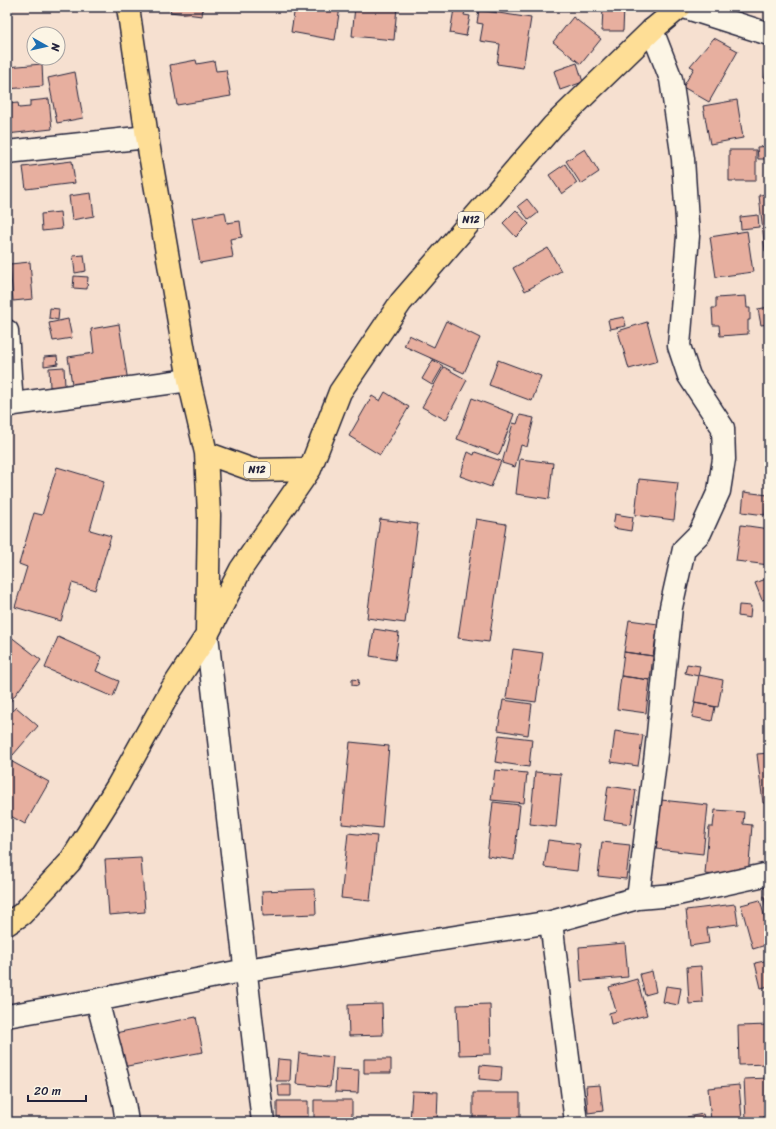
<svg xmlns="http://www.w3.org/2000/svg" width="776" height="1129" font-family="Sriracha,sans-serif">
<rect width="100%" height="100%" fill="#f6e0d0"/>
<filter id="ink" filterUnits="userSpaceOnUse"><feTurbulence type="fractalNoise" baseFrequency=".025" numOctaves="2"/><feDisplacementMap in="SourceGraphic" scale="8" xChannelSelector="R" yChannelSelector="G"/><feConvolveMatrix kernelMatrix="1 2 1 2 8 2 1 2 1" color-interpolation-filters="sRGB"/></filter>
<g filter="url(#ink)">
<path fill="#e7af9f" stroke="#22223b" d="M171,7H203L202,16L170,12Z
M295,7H340L335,40L291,32Z
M355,7H397L394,40L352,36Z
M603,7H624L623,31H602Z
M454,9L465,11L464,15L470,16L466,36L450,33Z
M479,10L531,18L523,68L497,64L500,44L480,41L483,24L477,23Z
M573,17L601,39L581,64L553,42Z
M714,38L738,51L709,102L683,87L694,68L690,66Z
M196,60L197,64L214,61L216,71L226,70L231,96L177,105L170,65Z
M769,60V83L764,82Z
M577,63L583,82L560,90L554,71Z
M42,64L43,86L7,89V67Z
M75,72L83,118L57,123L48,78Z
M49,99L52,129L7,134V104L18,103L19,108L30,107V101Z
M737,100L743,138L710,144L703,106Z
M769,146V159H758L757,147Z
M585,149L599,172L581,184L566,161Z
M729,150H756V181H729Z
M72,161L75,183L26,189L23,167Z
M565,164L577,183L562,194L549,175Z
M91,193L94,216L72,220L69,196Z
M769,194V251H765L759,195Z
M527,199L538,213L529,220L518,206Z
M516,210L529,224L516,237L503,223Z
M60,212L62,229L42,231L41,214Z
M225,212L227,223L240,221L242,237L230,239L233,257L200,263L192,218Z
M758,215L759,227L741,229L740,217Z
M747,231L753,272L716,277L710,237Z
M548,248L561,271L525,291L513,268Z
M84,255L86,271L75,273L73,256Z
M30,262L33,299L13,301L10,264Z
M74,276L88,277L87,289L73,288Z
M746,296L747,308H750V320H748V334L720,336L719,325H713L712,308H716V298Z
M769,307V324L761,325L758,309Z
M50,308L59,309L58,320L49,318Z
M624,317L626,326L610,329L608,320Z
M68,319L72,338L53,341L49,323Z
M446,321L480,338L464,373L404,346L409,335L434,347Z
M647,322L658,361L629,369L618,331Z
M119,324L128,382L73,391L68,357L94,353L91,329Z
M57,356L58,364L44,366V357Z
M433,360L443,366L432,385L422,379Z
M498,360L541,376L532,401L489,385Z
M64,367L65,386L50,387L49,368Z
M444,367L467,380L446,420L422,407Z
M385,392L409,407L380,455L349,436L372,396L380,401Z
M472,398L514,414L499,455L457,439Z
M520,415L534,418L527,447L521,445L515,467L502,463L513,423L517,424Z
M468,452L474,455L475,452L501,461L491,487L460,476Z
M520,459L553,463L549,499L516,494Z
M57,467L104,481L90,530L111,536L95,590L72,583L61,621L15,607L27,567L19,564L34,513L42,515Z
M639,479L678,483L674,520L635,515Z
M744,492L768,495L765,515L742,512Z
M615,514L633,517L631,531L613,528Z
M380,519L418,524L405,623L367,618Z
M476,519L506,524L489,642L458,638Z
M741,525L769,529V565L736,561Z
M769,578V598L762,600L755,583Z
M739,605L751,606L750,618L738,616Z
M629,620L658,624L653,656L624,652Z
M374,629L399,633L395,660L370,656Z
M10,636L41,660L7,706V640Z
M58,637L102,657L96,671L119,681L113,697L45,668Z
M513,649L543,653L536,702L506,698Z
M624,652L653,656L650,680L621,676Z
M687,664L700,666L698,676L685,673Z
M699,675L723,680L718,707L694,703Z
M621,676L650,680L646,713L617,709Z
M352,679L359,680L358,686L352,685Z
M503,700L532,704L528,735L498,730Z
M695,703L715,707L712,721L692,717Z
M16,707L38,726L13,755L7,750V717Z
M615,731L643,735L638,766L611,762Z
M499,735L532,739L529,767L495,762Z
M350,742L389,746L382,828L342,824Z
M769,753V803H763L757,754Z
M7,759L49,782L25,824L7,814Z
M495,770L527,773L524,803L491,800Z
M535,772L561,774L556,827L530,824Z
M608,786L636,790L631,824L603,820Z
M661,800L708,805L703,854L647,848L650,824L659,825Z
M493,802L520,805L514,860L487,856Z
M715,810L744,812L743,824L752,825L748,877L705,874L709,827H713Z
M348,833L377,836L370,901L341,898Z
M548,840L580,844L577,871L544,867Z
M602,842L630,845L626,879L598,876Z
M141,858L145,912L109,915L105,860Z
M315,889L316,914L263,916L262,891Z
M764,896H769V923L767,924Z
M760,900L767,926L769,925V938H767L769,944L753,949L741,905Z
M735,904L738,924L707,928L709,943L690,946L686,910Z
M625,943L628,977L581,981L579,947Z
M769,960V986L761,988L755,963Z
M701,966L703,1003L689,1004L687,967Z
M652,971L656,992L645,995L640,974Z
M637,979L647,1015L611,1024L609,1013L616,1011L609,987Z
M666,986L681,988L678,1005L663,1002Z
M382,1004L383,1035L349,1036L348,1005Z
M490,1004L491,1054L459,1055L457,1005Z
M196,1017L203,1052L122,1067L115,1033Z
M769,1025V1064L739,1065L738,1026Z
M299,1053L333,1057L330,1087L296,1084Z
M278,1059L291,1060L290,1081H276Z
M364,1059H391V1073H364Z
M480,1065L502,1067L501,1081L479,1079Z
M336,1069L359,1070L358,1093L335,1092Z
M769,1078V1118L746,1119L744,1079Z
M278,1085H291V1096H279Z
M600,1085L603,1111L588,1113L586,1086Z
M739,1085L742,1119L711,1121L708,1088Z
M412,1091L438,1092L437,1122H410Z
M473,1093H520V1122H473Z
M314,1100H352V1122H314Z
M277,1101H308V1117H277Z
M703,1114L705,1122H687V1117Z"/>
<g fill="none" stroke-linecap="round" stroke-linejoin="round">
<defs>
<path id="minor" d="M684,7L769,34
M7,152L147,137
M7,331L12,405
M7,405L189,380
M207,635L263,1122
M638,898L656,753L671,607L684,549L700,533L719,491L724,459L723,428L689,376L679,346L688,236L683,159L671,79L652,30
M551,922L576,1122
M97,1000L124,1103L127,1122
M7,1016L97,1000L246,970L551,922L638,898L673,895L769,874"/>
<path id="major" d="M128,7L147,137L189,380L206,453L209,515L207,631
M206,453L253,470L310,469
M7,924L22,914L70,862L117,787L171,690L207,635L241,569L310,469L340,392L401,302L553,126L652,30L680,7"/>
</defs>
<use href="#minor" stroke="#22223b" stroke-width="25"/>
<use href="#major" stroke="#22223b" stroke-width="25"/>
<use href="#minor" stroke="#fcf5e5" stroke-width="22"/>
<use href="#major" stroke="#fede96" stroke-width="22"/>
</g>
</g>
<g text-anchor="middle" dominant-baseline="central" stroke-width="4" stroke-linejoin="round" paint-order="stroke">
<g fill="#fcf5e5" stroke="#63616e" stroke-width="1">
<rect x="458" y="212" width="26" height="16" rx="3"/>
<rect x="244" y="462" width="26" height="16" rx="3"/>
</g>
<g font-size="10" font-weight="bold" fill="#22223b">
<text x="471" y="220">N12</text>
<text x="257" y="470">N12</text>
</g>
</g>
<rect width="776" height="1129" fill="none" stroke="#fcf5e5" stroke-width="24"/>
<rect x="12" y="12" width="752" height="1105" fill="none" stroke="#22223b" stroke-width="1.5" filter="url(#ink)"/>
<g transform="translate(46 46) rotate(98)"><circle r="19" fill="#fcf5e5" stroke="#a5a1a1"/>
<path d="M0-3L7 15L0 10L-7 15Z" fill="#1f6fb2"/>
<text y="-6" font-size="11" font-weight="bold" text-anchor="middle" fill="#22223b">N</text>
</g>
<path d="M28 1095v6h58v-6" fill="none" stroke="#22223b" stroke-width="2"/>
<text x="34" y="1095" font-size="12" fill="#22223b" stroke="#fcf5e5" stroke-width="3" paint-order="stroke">20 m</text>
</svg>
